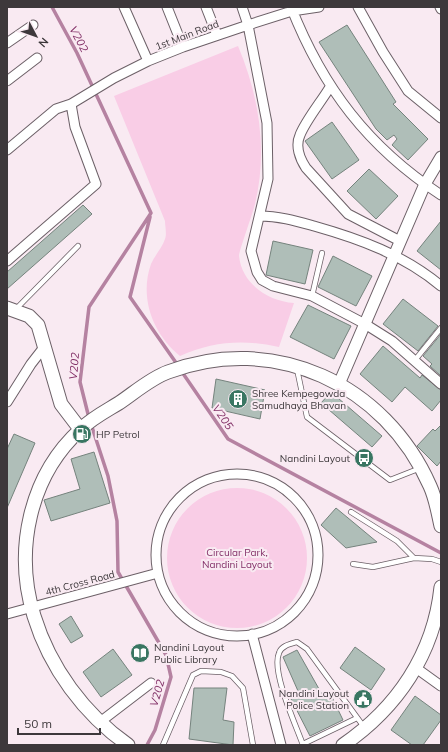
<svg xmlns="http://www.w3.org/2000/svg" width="448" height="752" font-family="Mulish,sans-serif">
<rect width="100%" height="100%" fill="#f9eaf2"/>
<path fill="#f9cde6" d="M238,46C259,96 268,150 255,204C253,213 239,251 239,256C242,284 268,301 294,303L279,347C244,339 213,341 180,356C153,334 139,298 151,264C155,255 162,248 165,239C167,234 165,226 165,221L114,96Z
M167 558a70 70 0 1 1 140 0a70 70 0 1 1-140 0Z"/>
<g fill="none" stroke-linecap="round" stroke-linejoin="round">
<path stroke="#b582a1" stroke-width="3.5" d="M52,7L77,53L151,213L89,307L80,382L89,418
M150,217L130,297L179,367
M182,372L228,439L441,553
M91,424L108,476L117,521L118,572L166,655L171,677L155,730L147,745"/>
</g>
<path fill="#afbeb8" stroke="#75837d" d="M347,25L396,102L393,104L428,139L408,160L392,145L397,139L394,135L387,140L376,129L319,42Z
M332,122L359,160L332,179L305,141Z
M369,169L398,196L376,219L347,191Z
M83,205L92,214L7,289V272Z
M441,221V270L417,251Z
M273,241L313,250L305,284L266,275Z
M333,256L372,276L356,306L318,287Z
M403,299L438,326L418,351L383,324Z
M308,305L351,326L334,359L290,337Z
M441,334V376L430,366L432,364L423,356Z
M383,346L420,378L422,375L441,390V400L432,411L405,387L392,402L360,374Z
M216,379L265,390L260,419L212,408Z
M331,392L382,436L372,447L321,403Z
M441,425V461L437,466L417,446L433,429L435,431Z
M14,434L35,443L7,508V449Z
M94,452L110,503L51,521L44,500L80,489L71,459Z
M336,508L377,542L346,548L321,525Z
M71,616L83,636L71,643L59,624Z
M355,647L385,669L371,690L340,668Z
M113,649L132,675L101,697L83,672Z
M297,650L323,696L330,693L343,720L310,736L289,695L298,691L283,657Z
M194,688H227L223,720L234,722L233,745L189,739Z
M415,696L441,715V720L423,745H412L391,730Z"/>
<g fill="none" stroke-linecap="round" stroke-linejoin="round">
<defs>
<path id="service" d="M312,296L322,253
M15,310L78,246
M415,360L441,328
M297,369L307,417L390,480L418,469
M351,512L397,541L414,558
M353,564L373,567L414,558L432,559L441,562
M303,744L357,718
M163,745L193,675L201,671L221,672L232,676L243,688L253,745
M303,745C296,725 271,672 279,653C281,646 290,644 297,642L307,649L364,727"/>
<path id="minor" d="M124,7L148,61
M167,7L183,47
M206,7L217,35
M242,7L248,25L267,123L268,179L251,251L257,272L262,280L273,286L312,296L365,324L392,341L441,384
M291,7C323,88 368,147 441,195
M358,7L383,52L408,91L441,118
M440,7L441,9
M7,43L33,25
M7,81L37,58
M330,87C321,102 306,120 300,135C295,146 300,159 306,168L348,214L400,241
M7,150L56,109L71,104L114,78L148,61L183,47L248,25L292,11L319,7
M260,216C279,216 296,221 314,226C360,239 404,255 441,286
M7,261L96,184L75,127L71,104
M7,402L31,364L45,346
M156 555a81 81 0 1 1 162 0a81 81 0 1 1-162 0Z
M7,614L158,573
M252,634L281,745
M416,668L441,686
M100,722L151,683"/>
<path id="tertiary" d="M339,384L425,184L441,157"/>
<path id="secondary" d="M7,308L29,316L38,325L61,404L80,429
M128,745C84,714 50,668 34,616C14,551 29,476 81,429C92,418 106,411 119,403C134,393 151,378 168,372C274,332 385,384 430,486C436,499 438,513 441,526
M343,745C397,708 434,654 441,587"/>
</defs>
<use href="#service" stroke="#6c6067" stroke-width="6"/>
<use href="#minor" stroke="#6c6067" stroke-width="11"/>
<use href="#tertiary" stroke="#6c6067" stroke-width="13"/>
<use href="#secondary" stroke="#6c6067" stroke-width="15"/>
<use href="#service" stroke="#fff" stroke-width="4.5"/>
<use href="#minor" stroke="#fff" stroke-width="9"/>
<use href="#tertiary" stroke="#fff" stroke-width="11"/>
<use href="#secondary" stroke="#fff" stroke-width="13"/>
</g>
<defs>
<symbol id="building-disc" viewBox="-11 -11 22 22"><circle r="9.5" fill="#397662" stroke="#f9eaf2"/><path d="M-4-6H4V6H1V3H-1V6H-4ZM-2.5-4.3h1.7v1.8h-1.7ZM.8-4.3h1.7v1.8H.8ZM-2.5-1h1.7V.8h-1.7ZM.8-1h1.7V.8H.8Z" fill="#fff"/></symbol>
<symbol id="fuel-disc" viewBox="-11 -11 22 22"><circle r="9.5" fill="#397662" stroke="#f9eaf2"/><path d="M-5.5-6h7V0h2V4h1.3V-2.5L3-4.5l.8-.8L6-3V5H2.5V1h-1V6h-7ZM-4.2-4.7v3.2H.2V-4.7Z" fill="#fff"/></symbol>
<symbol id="bus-disc" viewBox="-11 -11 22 22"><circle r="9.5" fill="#397662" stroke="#f9eaf2"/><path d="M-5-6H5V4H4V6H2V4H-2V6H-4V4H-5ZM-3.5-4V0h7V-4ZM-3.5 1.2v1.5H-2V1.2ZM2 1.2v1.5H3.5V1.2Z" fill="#fff"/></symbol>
<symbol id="library-disc" viewBox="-11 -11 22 22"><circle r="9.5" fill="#397662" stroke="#f9eaf2"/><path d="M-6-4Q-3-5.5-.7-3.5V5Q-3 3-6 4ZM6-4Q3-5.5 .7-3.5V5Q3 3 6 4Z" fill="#fff"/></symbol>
<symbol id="civic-disc" viewBox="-11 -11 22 22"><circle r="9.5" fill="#397662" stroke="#f9eaf2"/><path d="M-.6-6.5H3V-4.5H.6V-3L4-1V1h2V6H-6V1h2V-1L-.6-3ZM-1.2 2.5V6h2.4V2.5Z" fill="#fff"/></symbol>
</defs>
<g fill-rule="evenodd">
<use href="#building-disc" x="227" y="388" width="22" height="22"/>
<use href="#fuel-disc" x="71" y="423" width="22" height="22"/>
<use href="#bus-disc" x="353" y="447" width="22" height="22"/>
<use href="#library-disc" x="129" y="642" width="22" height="22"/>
<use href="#civic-disc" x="352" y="688" width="22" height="22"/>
</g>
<g text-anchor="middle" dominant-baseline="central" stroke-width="4" stroke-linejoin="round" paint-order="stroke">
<g font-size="10" fill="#3d383b" stroke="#f9eaf2">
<text transform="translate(187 35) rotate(-21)">1st Main Road</text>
<text transform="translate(80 583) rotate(-15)">4th Cross Road</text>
</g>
<g font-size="10" fill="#3d383b" stroke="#f9eaf2" text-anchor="start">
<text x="252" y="393">Shree Kempegowda<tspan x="252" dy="12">Samudhaya Bhavan</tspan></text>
<text x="96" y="434">HP Petrol</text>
<text x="350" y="458" text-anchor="end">Nandini Layout</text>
<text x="154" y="647">Nandini Layout<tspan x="154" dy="12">Public Library</tspan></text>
<text x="349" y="693" text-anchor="end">Nandini Layout<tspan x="349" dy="12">Police Station</tspan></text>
</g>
<g font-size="10" fill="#833068" stroke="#f9eaf2">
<text x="237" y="552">Circular Park,<tspan x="237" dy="12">Nandini Layout</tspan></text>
</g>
<g font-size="11" font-style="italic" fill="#823067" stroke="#f9eaf2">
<text transform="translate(79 39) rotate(62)">V202</text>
<text transform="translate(74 366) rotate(-85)">V202</text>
<text transform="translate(223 417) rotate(55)">V205</text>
<text transform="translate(157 693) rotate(-74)">V202</text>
</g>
</g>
<rect width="448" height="752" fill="none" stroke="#3d383b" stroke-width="16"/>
<g transform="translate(36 36) rotate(131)" stroke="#f9eaf2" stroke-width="3" paint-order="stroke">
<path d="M0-3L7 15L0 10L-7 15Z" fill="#3d383b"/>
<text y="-6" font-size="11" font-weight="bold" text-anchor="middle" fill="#3d383b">N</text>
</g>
<path d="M18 728v6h82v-6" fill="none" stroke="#3d383b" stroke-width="2"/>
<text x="24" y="728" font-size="12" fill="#3d383b" stroke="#f9eaf2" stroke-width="3" paint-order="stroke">50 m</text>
</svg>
